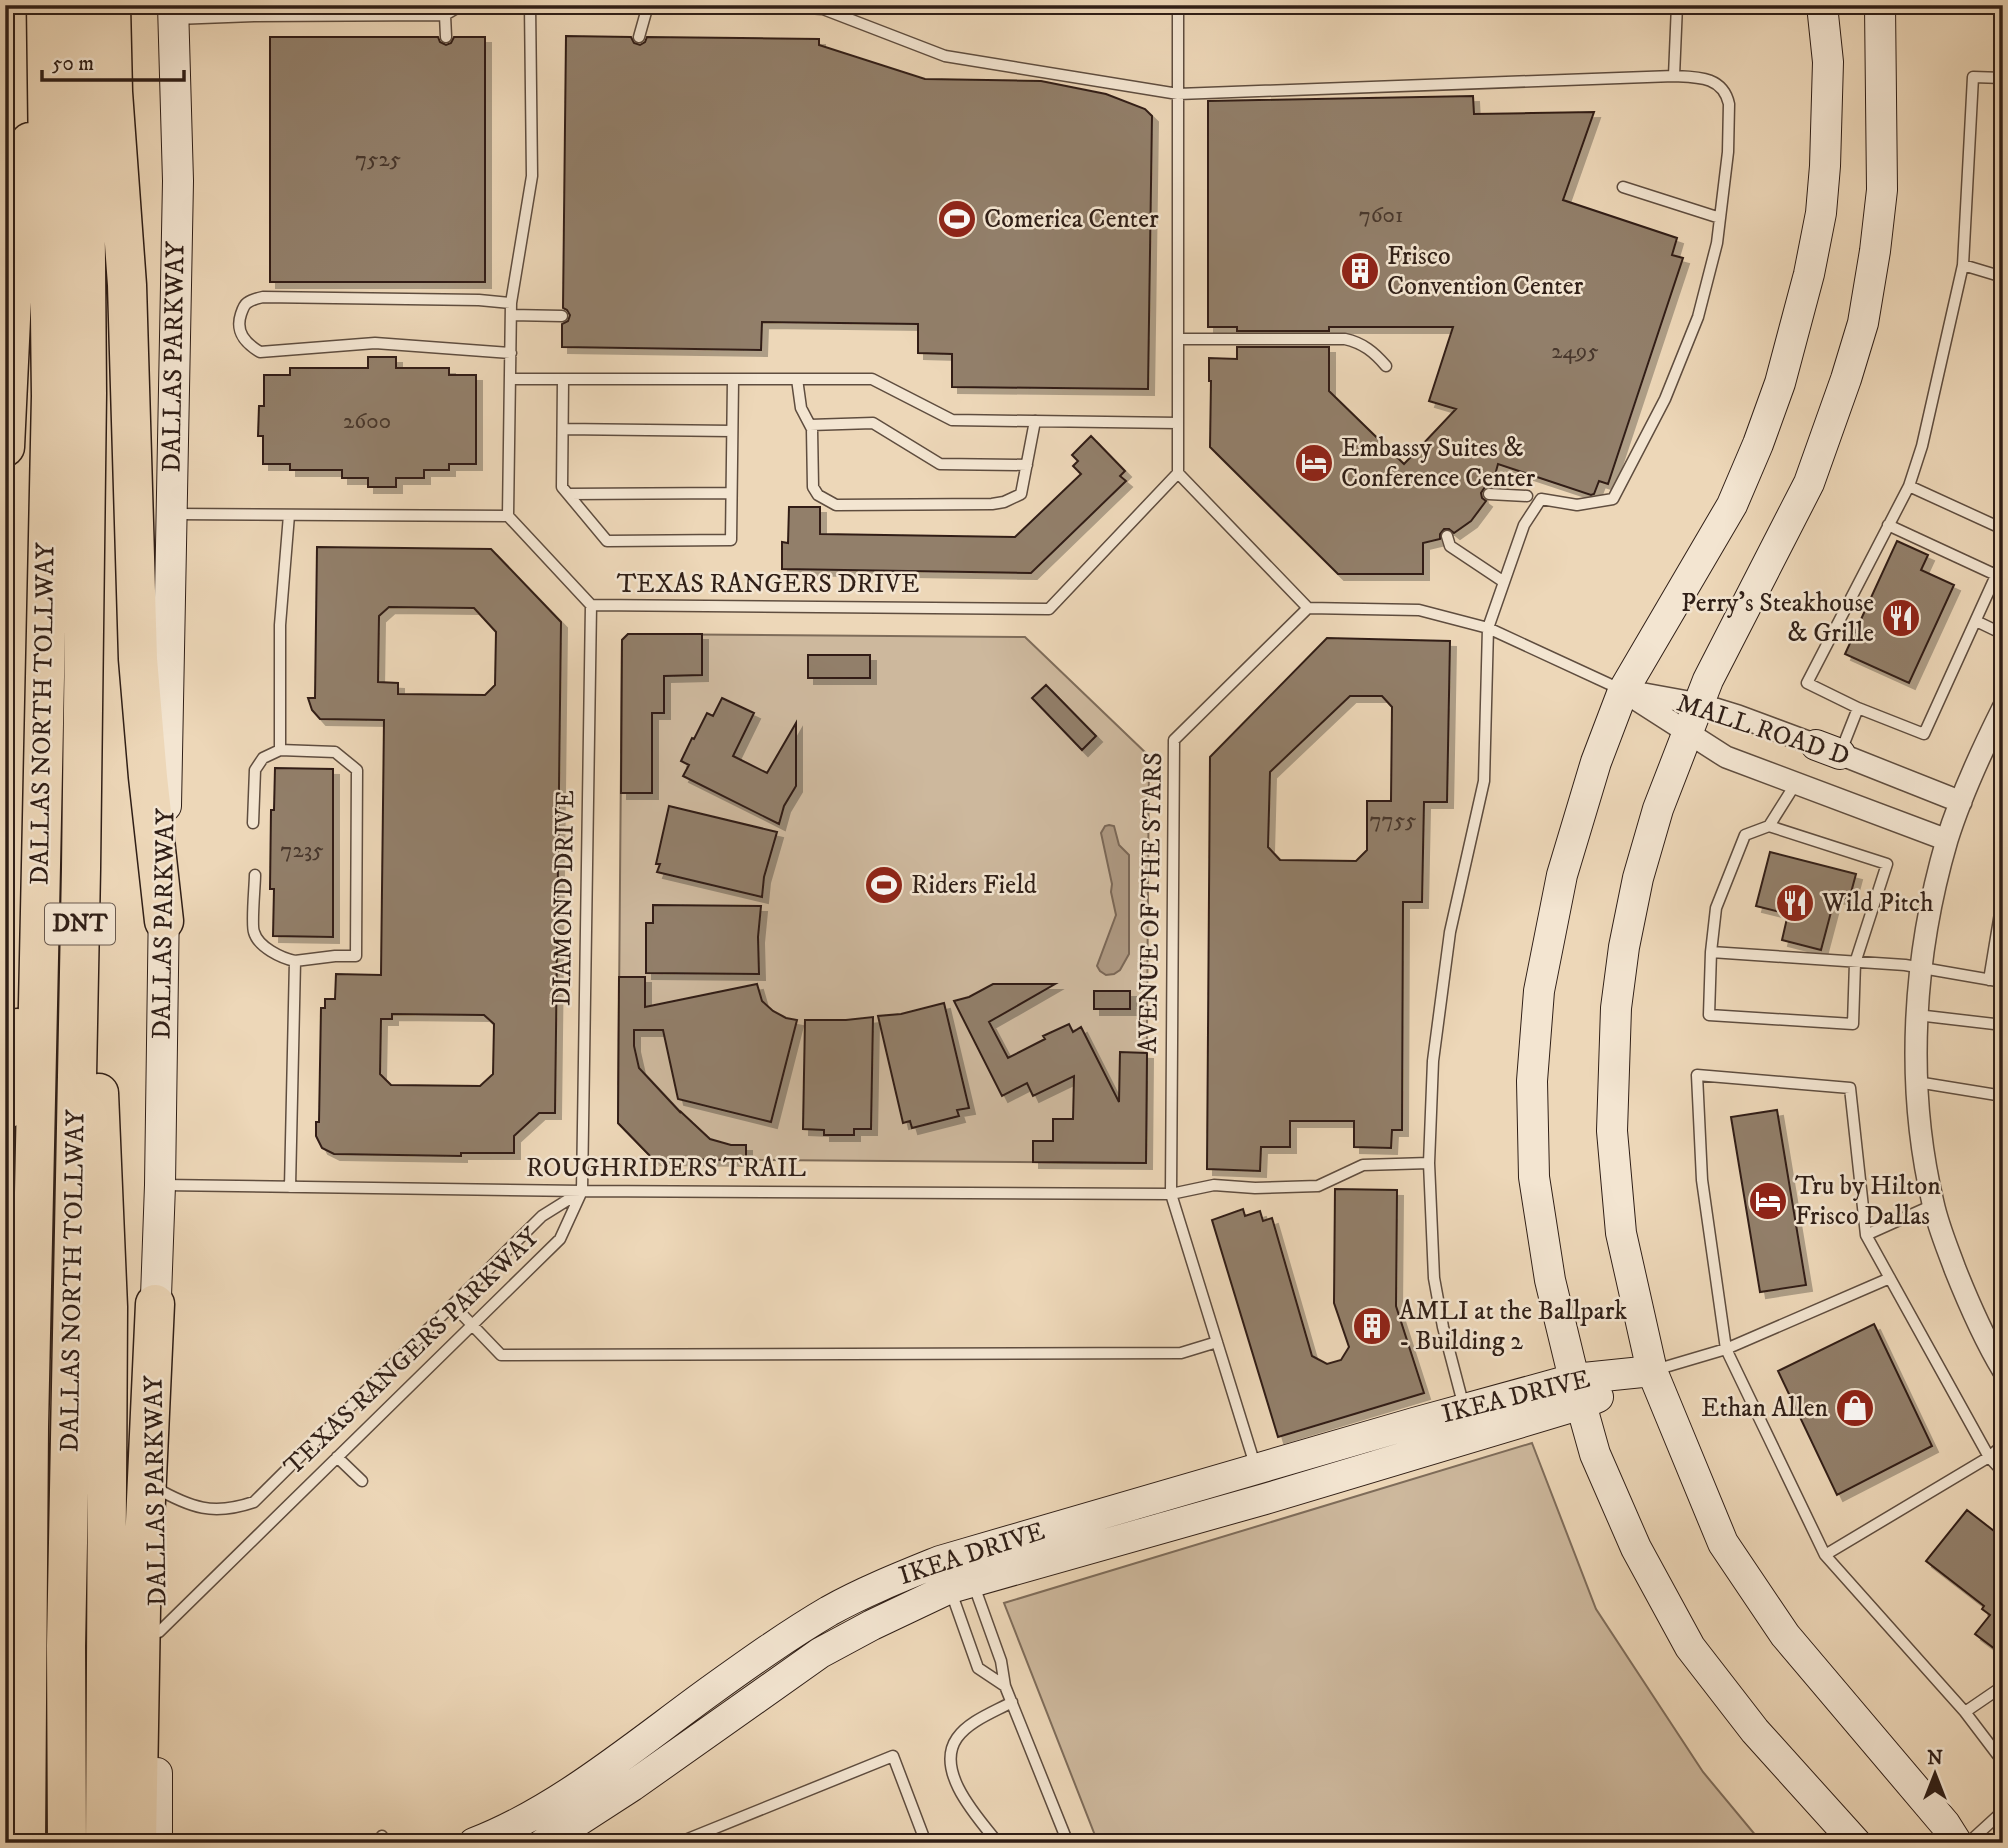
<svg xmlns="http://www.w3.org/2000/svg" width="2008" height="1848" font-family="'IM FELL DW Pica',serif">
<defs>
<filter id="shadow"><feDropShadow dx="6" dy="6" stdDeviation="0" flood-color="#0004"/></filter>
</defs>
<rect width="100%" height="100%" fill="#edd7b8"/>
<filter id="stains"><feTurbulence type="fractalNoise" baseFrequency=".00286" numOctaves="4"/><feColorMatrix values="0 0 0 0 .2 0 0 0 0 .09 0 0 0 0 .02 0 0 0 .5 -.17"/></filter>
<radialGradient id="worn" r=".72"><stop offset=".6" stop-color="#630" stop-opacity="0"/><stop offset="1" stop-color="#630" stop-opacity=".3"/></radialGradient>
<path fill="#cdb89d" stroke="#7e6c5a" stroke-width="2" d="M628,634L1025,637L1149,756L1146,1163L653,1159L618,1123L622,640Z
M1532,1443L1596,1609L1703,1772L1762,1843H1098L1004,1603Z"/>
<path fill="#ad9881" stroke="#7b6857" stroke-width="2" d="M1109,825L1114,826L1119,845L1129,855V954L1120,970L1114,974L1106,975L1100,971L1097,966L1116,915L1111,892L1112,884L1101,833L1105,826Z"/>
<path fill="#927f6b" stroke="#301f17" stroke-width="2" fill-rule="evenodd" filter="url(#shadow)" d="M566,36L631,37L634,43L640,45L645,42L647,37L819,39V45L925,79L1041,81L1106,94L1145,109L1152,116L1148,389L952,387V354L918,353V324L762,322L761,350L562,347V324L568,321L570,315L567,310L563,308Z
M270,37H438L440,42L446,45L451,43L454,37H485V282H270Z
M1473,96L1474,114L1594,112L1563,200L1677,238L1672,255L1683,258L1608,484L1599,481L1594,494L1591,495L1498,464L1492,486L1485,487L1481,493L1482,498L1486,501L1471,521L1454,533L1449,529H1444L1440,534V539L1423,543V574H1338L1210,447L1211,381H1209V358L1237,359V347H1329V391L1404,464L1456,409L1429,401L1453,327H1329V331H1237V327H1208V101Z
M368,357H396V368H449V375H476V464H449V470H424V478H396V487H368V478H342V470H290V464H263V436H258L259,406H264V375H290V368H368Z
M1091,436L1125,471L1120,476L1126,481L1031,573L782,569V542L788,543L789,507H820V534L1015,537L1081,474L1073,466L1078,461L1072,455Z
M1897,541L1928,555L1921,570L1954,585L1909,683L1845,654Z
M317,547L491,549L561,622L555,1113H539L514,1136V1153H461V1156L334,1154L322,1148L316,1136V1122H319L321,1008H325V999H335L336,974L381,975L384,720L320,719L312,710L308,698H315ZM389,607L474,608L496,632L495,685L485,695L398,694V683L378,682L379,616ZM392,1014L484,1015L494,1024L493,1074L480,1086L391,1085L380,1074L381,1019H392Z
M628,634H702V675L664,676V713H652V793H621L622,640Z
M1327,638L1450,641L1447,802H1424L1422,902H1403L1402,1130H1392L1391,1148L1354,1147V1121H1290V1147H1261L1260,1171L1207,1169L1210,757ZM1350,696H1382L1392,707L1391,801H1367V850L1356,861L1280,860L1268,847L1270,772Z
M808,655H870V678H808Z
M1046,685L1096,736L1082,750L1032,698Z
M722,698L754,713L733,756L767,773L796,723V786L784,806L779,824L683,776L689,765L681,761L692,738L694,739L707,713L713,716Z
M275,768L333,769V937L273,936L274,889H270L271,810H274Z
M669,806L777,832L764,877L762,897L657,872L660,864H656Z
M1770,852L1856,874L1849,900L1835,897L1821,950L1782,940L1788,914L1756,906Z
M653,905L761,906L758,937L759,974L646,973V923H653Z
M619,977H645V1007L757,984L762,1001L773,1011L786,1018L797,1020L771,1122L678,1099L663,1030H634V1046L639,1068L681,1113L680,1111L710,1139L731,1145H746V1160L653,1159L618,1123Z
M993,984H1055L989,1022L1008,1058L1045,1039L1043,1036L1069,1024L1073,1032L1081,1027L1119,1102L1120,1052L1147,1053L1146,1163L1033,1162V1141H1053V1119H1073L1074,1076L1033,1096L1027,1083L1002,1096L954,1001L969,997Z
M1094,991H1130V1009H1094Z
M944,1003L969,1108L957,1110L959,1116L912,1128L910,1121L903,1123L878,1016L901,1014Z
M873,1017L871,1129H854V1135H824V1130L803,1129L805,1020H846Z
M1777,1110L1806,1285L1760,1292L1731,1117Z
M1335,1189L1397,1190L1396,1306L1424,1393L1278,1437L1212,1220L1243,1209L1245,1216L1260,1211L1263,1221L1272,1218L1312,1356L1327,1364L1341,1360L1349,1347L1334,1303Z
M1874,1324L1932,1446L1837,1495L1778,1371Z
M1967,1510L2003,1538V1655L1975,1634L1990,1615L1982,1609L1984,1606L1926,1561Z"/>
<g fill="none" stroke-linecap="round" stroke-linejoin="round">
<defs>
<path id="lane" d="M758,5L823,9L945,56L1178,94L1674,76C1697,77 1723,76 1729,104L1728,152L1717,243L1698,317L1665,399L1613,499L1577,505L1541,499L1524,525L1488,628L1484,781L1450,932L1433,1061L1429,1163L1434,1278L1443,1327L1464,1407
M1178,5V473L1308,608
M445,15L446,37
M175,19L254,16L445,15L462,5
M639,37L648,5
M1674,76L1677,5
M2003,78L1973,77L1963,265L2003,277
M1623,187L1720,218
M511,315L562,316
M1178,339H1345C1363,343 1374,352 1386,366
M511,353L375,343L260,352C245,343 235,332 241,314C242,311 244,305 247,303C251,300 258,298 263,297L479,300L511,303
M510,379H872L952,420L1178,423
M797,379L801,408L812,429L813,487L818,495L836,505L992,504L1004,502L1021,494L1035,421
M563,380L562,487L607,541L731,540L733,380
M810,425L873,423L940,464L1027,465
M563,429L732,431
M1909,486L1922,446L1963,265
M568,494L731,493
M1489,494L1527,496
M173,514L508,516L591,605L1049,609L1178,473
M289,515L280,625V750L335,752L357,770L356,956H335L295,961L290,1187
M508,516L511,303L532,176L530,5
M1888,525L1996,575
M2003,529L1909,486L1807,683L1858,708L1924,734L2003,560
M1447,536L1450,546L1504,582
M1308,608L1419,610L1488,628L1620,689
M1976,621L2003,634
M1841,751L1858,708
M253,823L255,770L263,758L280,750
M1769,826L1887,864L1855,963L1853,1024L1709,1015L1711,952L1716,908L1745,835L1769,826L1796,783
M255,875C255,885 251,925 254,932C258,947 281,958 295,961
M1711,952L1905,965L2003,982
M1989,980L2003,895
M1917,1015L2003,1025
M1917,1082L2003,1096
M163,1185L582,1191L1171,1194L1214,1185L1255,1188L1318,1186L1363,1165L1429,1163
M1933,1205L1866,1235L1989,1457L2003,1472
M1866,1235L1850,1088L1697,1075L1702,1180L1726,1349L1825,1555L1965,1712L2003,1762
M453,1305L501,1355L1181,1353L1217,1342
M1655,1370L1726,1349L1890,1278
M337,1457L362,1481
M1256,1468L1171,1194L1174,740L1308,608
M154,1487C191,1508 213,1516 254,1502L542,1216L582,1191
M1825,1555L1989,1457L2003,1445
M973,1583L1001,1661L1005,1686L1068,1843
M950,1589L978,1668L1005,1686
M159,1632L560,1239L582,1191L591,605
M1965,1712L2003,1686
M382,1836L383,1843
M678,1843L893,1756L926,1843
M979,1843L993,1837
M998,1843C978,1818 934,1771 957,1738C969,1721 994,1712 1012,1702
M1968,1843L2003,1811"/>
<path id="street" d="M1623,691L1726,757L1947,840
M1633,692L1699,704L1738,716L1816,745
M2003,708C1982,750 1961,795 1947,840C1913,956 1905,1085 1933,1203C1938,1226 1947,1247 1955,1269C1969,1304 1983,1337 2003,1370
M1840,754L1961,802"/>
<path id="secondary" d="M1822,5L1828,62L1825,166L1821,213L1809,274L1780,383L1758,444L1732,505L1623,691L1596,762L1562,875L1539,991L1532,1081L1534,1177L1550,1280L1574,1379L1595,1454L1636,1548L1690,1647L1755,1731L1856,1843
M1880,5L1882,190L1875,251L1863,323L1846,379L1809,483L1708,680L1658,809L1638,878L1624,947L1616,1008L1612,1131L1621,1233L1652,1371L1723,1543L1785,1635L1945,1824L1957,1843
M1816,745L1840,754
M166,806L178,181L173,5
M155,1324L160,1185L164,901
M157,1773V1843
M474,1843C558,1811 638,1743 710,1691C749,1663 788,1635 829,1611C865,1591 903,1576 940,1561L1414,1423L1574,1379L1652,1371
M544,1843L632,1786L820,1653L872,1625L950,1588L1265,1499L1582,1404L1598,1397"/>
<path id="highway" d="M111,5L113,92L127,285L138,659L148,777L164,921
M5,447L15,234L30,142
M99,1093L108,1307L105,1843
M5,1110L17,1028
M26,1843L29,1427L51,396L46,5
M67,1843L66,1646L81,869L87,393L84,5
M137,1843L141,1609L155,1304"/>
</defs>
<use href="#lane" stroke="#5f4d3f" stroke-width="13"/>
<use href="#street" stroke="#5f4d3f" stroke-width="24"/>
<use href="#secondary" stroke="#301f17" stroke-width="32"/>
<use href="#highway" stroke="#301f17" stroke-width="41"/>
<use href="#lane" stroke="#f3e5d1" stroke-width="10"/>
<use href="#street" stroke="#f3e5d1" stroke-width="21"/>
<use href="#secondary" stroke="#f3e5d1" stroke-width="30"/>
<use href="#highway" stroke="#edd7b8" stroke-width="38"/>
</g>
<defs>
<symbol id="stadium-disc" viewBox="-11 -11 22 22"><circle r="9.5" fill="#8f2418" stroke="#f3e5d1"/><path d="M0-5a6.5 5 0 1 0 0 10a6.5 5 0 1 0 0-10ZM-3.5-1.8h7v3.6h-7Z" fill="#fff"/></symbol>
<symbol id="building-disc" viewBox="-11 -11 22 22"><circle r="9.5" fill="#8f2418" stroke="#f3e5d1"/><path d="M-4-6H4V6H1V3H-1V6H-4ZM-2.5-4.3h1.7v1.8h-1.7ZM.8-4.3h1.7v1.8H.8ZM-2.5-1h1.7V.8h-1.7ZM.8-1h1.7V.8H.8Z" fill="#fff"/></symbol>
<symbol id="hotel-disc" viewBox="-11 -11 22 22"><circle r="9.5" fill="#8f2418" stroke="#f3e5d1"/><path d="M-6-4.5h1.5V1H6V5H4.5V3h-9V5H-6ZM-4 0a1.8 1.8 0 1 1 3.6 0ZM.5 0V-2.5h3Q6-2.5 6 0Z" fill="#fff"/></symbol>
<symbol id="restaurant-disc" viewBox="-11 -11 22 22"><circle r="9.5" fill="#8f2418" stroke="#f3e5d1"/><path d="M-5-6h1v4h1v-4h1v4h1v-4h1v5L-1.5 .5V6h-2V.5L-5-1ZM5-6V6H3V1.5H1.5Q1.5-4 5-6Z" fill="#fff"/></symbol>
<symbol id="shop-disc" viewBox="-11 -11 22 22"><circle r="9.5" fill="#8f2418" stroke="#f3e5d1"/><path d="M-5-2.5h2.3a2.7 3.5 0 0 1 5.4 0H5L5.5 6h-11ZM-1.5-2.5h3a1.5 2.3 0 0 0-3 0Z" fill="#fff"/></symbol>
</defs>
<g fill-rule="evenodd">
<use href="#stadium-disc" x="935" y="197" width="44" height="44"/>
<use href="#building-disc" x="1338" y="249" width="44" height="44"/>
<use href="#hotel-disc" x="1292" y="441" width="44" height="44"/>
<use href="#restaurant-disc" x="1879" y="596" width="44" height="44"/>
<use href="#stadium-disc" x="862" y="863" width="44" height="44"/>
<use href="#restaurant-disc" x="1773" y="881" width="44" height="44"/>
<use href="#hotel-disc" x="1746" y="1179" width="44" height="44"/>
<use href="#building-disc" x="1350" y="1304" width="44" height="44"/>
<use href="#shop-disc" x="1833" y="1386" width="44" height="44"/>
</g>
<g text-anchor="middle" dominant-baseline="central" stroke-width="5" stroke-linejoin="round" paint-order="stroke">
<g font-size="23" fill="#48372c">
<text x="378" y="159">7525</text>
<text x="1381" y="215">7601</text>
<text x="1575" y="351">2495</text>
<text x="367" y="421">2600</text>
<text x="1393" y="820">7755</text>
<text x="302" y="850">7235</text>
</g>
<rect fill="#f3e5d1" stroke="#6a5a4f" stroke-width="2" x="45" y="903.5" width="70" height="41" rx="5"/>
<g font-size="24" font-weight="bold" fill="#301f17">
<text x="80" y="924">DNT</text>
</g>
<g font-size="26" fill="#301f17" stroke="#f3e5d1" text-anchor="start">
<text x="984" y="219">Comerica Center</text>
<text x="1387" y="256">Frisco<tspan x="1387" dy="30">Convention Center</tspan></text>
<text x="1341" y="448">Embassy Suites &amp;<tspan x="1341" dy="30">Conference Center</tspan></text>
<text x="1874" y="603" text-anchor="end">Perry’s Steakhouse<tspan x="1874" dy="30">&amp; Grille</tspan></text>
<text x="911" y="885">Riders Field</text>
<text x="1822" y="903">Wild Pitch</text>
<text x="1795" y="1186">Tru by Hilton<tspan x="1795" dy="30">Frisco Dallas</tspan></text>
<text x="1399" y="1311">AMLI at the Ballpark<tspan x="1399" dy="30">- Building 2</tspan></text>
<text x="1828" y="1408" text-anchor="end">Ethan Allen</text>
</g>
<g font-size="26" fill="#301f17" stroke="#f3e5d1">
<text transform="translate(174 357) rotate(-89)">DALLAS PARKWAY</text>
<text x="768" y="584">TEXAS RANGERS DRIVE</text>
<text transform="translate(43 714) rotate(-89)">DALLAS NORTH TOLLWAY</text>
<text transform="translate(1763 730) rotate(18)">MALL ROAD D</text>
<text transform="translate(564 898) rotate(-89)">DIAMOND DRIVE</text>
<text transform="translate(1151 903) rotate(-89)">AVENUE OF THE STARS</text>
<text transform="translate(164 924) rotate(-89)">DALLAS PARKWAY</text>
<text x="666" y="1168">ROUGHRIDERS TRAIL</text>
<text transform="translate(73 1281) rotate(-89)">DALLAS NORTH TOLLWAY</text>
<text transform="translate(412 1352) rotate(-44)">TEXAS RANGERS PARKWAY</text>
<text transform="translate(1516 1397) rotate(-14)">IKEA DRIVE</text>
<text transform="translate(156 1491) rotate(-91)">DALLAS PARKWAY</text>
<text transform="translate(972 1554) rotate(-18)">IKEA DRIVE</text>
</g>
</g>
<rect width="2008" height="1848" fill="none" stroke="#edd7b8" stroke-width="28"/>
<rect x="7" y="7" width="1994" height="1834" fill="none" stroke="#301f17" stroke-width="3.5"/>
<rect x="14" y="14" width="1980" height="1820" fill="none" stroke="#301f17" stroke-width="2"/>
<g transform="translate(1935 1774)" stroke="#f3e5d1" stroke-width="5" paint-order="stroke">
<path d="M0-5L12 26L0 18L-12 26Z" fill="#301f17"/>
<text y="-10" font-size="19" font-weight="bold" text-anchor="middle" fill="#301f17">N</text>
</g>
<path d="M42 70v10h142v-10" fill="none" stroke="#301f17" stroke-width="3.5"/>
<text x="52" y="70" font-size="21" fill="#301f17" stroke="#f3e5d1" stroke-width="5" paint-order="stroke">50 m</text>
<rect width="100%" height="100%" filter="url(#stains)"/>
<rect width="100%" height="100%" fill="url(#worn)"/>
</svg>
